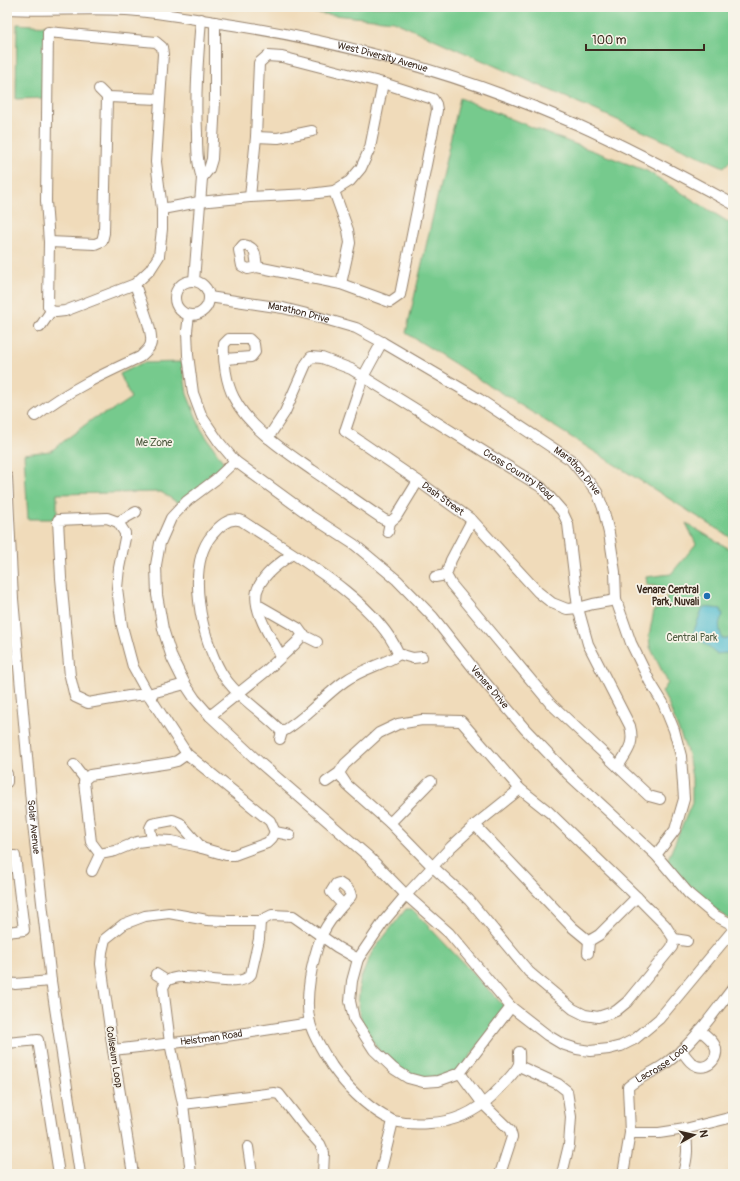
<svg xmlns="http://www.w3.org/2000/svg" width="740" height="1181" font-family="Pangolin,sans-serif">
<rect width="100%" height="100%" fill="#f7f3e8"/>
<filter id="ink" filterUnits="userSpaceOnUse"><feTurbulence type="fractalNoise" baseFrequency=".025" numOctaves="2"/><feDisplacementMap in="SourceGraphic" scale="8" xChannelSelector="R" yChannelSelector="G"/><feConvolveMatrix kernelMatrix="1 2 1 2 8 2 1 2 1" color-interpolation-filters="sRGB"/></filter>
<filter id="wash" filterUnits="userSpaceOnUse"><feTurbulence type="fractalNoise" baseFrequency=".012" numOctaves="4" result="noise"/><feDisplacementMap in="SourceGraphic" scale="16" xChannelSelector="R" yChannelSelector="G"/><feGaussianBlur stdDeviation="0.9" result="paint"/><feColorMatrix in="noise" values="0 0 0 0 0 0 0 0 0 0 0 0 0 0 0 0 0 1.4 0 .05"/><feComposite in="paint" operator="in"/></filter>
<g filter="url(#wash)">
<rect width="100%" height="100%" fill="#f0dbba"/>
<path fill="#76ca8d" stroke="#587a56" d="M256,7H733V158L724,167L393,21Z
M17,24L48,26L47,98L16,99Z
M460,98L556,137L647,171L733,225V539L406,333Z
M182,362L187,394L201,429L226,466L178,503L161,492L57,494V519H28L24,454L51,451L94,418L113,410L131,398L120,374L142,363Z
M686,523L733,551V921C705,906 688,885 667,861L692,803V778L688,754L668,703L662,692L668,683L650,647L649,636L654,610C665,607 666,606 667,595L661,587L647,585L646,577L671,574L696,544Z
M406,909H412L504,1006L505,1010L459,1071L422,1080L409,1075L379,1051L363,1025L358,1007L360,980L372,952Z"/>
<path fill="#54bed0" stroke="#487477" d="M703,607L721,609L723,616C717,623 720,630 722,638L732,639L733,641V655L727,653L716,654L693,633Z"/>
</g>
<g filter="url(#ink)">
<g fill="none" stroke-linecap="round" stroke-linejoin="round">
<defs>
<g id="minor">
<path id="s1" d="M7,9C46,11 86,8 126,10C157,12 189,18 220,23C343,41 463,75 576,124C630,148 682,176 733,204"/>
<path d="M201,19C198,57 195,95 197,133C197,148 197,163 202,178L209,169L212,159L215,101V22"/>
<path d="M48,32L156,42L162,47L163,54L156,162L162,209V229L159,256L150,270L135,284L65,311L56,312L51,311L48,306L49,242L46,201Z"/>
<path d="M99,89L107,97"/>
<path d="M256,137L278,138L312,131"/>
<path d="M334,191L348,230L350,243L341,284"/>
<path d="M250,197L256,137L259,63L267,56L282,57L383,83L433,99L436,104L437,110L400,295L390,302L341,284L257,267L248,269L242,266L239,250L243,245C257,247 255,255 257,267"/>
<path d="M162,209L199,202L250,197L310,194L334,191L350,181L361,168L370,148L383,83"/>
<path d="M49,242L95,244L102,241L104,233L107,97L160,99"/>
<circle cx="192" cy="298" r="17"/>
<path d="M194,281L202,178"/>
<path id="s2" d="M209,297L283,308L311,315L356,328L382,342L479,399L571,460L597,492L603,508L609,533L615,572L616,600L631,643L650,682L663,703L674,730L681,756L684,799L675,830L656,855"/>
<path id="s3" d="M189,315L187,331L188,355L193,393L202,417L219,442L235,461L309,515L355,545L397,580L433,617L478,674L525,729L568,774L656,855L689,894L714,915L733,925"/>
<path d="M40,327L51,311"/>
<path d="M225,359L251,357L255,352L254,344L249,339H229L224,344C223,360 226,383 234,398C249,428 285,451 312,470C336,486 359,503 383,519L390,522L396,517L418,481"/>
<path d="M35,416C67,391 103,374 140,357C144,353 151,348 151,342C153,329 139,298 135,284"/>
<path id="s4" d="M345,431L418,481L472,520L538,592L552,603L567,609L578,608L593,604L616,600"/>
<path d="M345,431L363,377L382,342"/>
<path id="s5" d="M268,438L285,412L306,364L311,357L322,358L351,369L541,487L562,511L568,524L578,608L588,644L630,726C635,745 627,751 618,767"/>
<path d="M235,461L215,480L187,501L171,518L160,543L156,565L157,595L163,629L172,658L185,684L195,699L210,716L259,762L369,857L406,895L449,933L511,1007L547,1035L562,1044L577,1049L590,1051L609,1049L621,1046L635,1039L659,1019L733,930"/>
<path id="s6" d="M7,477L13,599L33,824L51,981L80,1174"/>
<path d="M472,520L451,560L446,575L451,584L550,703L649,796L660,799"/>
<path d="M118,522L136,512"/>
<path d="M388,532L390,522"/>
<path d="M435,577L446,575"/>
<path d="M303,635L317,642"/>
<path d="M399,654L413,658L422,657"/>
<path d="M281,656C272,640 248,605 259,586C266,572 280,563 292,554"/>
<path d="M185,684L148,694L129,696L88,703L75,697L70,676L61,578L58,520L107,518L118,522L125,533V538L119,568L117,588L122,626L133,667L148,694L187,754L270,821L275,832"/>
<path d="M210,716L265,672L295,644L303,635L298,628L258,605"/>
<path d="M282,732C262,711 236,697 221,672C202,639 185,567 212,535C220,525 230,516 242,521C293,555 374,598 399,654"/>
<path d="M280,739L282,732C307,718 322,697 345,681C359,671 377,666 393,658L399,654"/>
<path d="M74,765L85,779"/>
<path d="M7,774V782"/>
<path d="M326,782L339,773L345,764L379,733L398,724L422,720L461,721L520,789L549,812L637,897L665,925L674,939L672,947L627,1002L616,1011L598,1017L585,1015L573,1009L529,972L469,900L433,867L390,823L347,785L339,773"/>
<path d="M390,823L431,781"/>
<path d="M475,825L572,927L589,941L599,935L637,897"/>
<path d="M275,832L290,835"/>
<path d="M152,840L150,828L152,824L173,820L180,823L202,848"/>
<path d="M100,854L115,851L137,842L152,840L171,841L195,846L226,855H234L267,843L272,838L275,832"/>
<path d="M100,854L91,842L84,782L85,779L90,775L169,763L177,761L187,754"/>
<path d="M7,856H15L24,930L7,932"/>
<path d="M92,871L100,854"/>
<path d="M343,905L331,892L336,884L339,883C344,886 350,889 351,896C340,908 328,921 321,937C312,961 304,998 310,1023C313,1036 325,1055 332,1066C346,1086 362,1103 384,1116C387,1117 391,1120 394,1121C406,1124 419,1124 430,1123C455,1122 474,1113 492,1096C498,1090 515,1073 518,1066C520,1063 519,1056 519,1052"/>
<path d="M674,939L687,941"/>
<path d="M588,953L589,941"/>
<path d="M156,974L167,981"/>
<path d="M7,982L15,984L51,981"/>
<path d="M511,1007L460,1073L438,1081L423,1082L408,1078L394,1069L374,1050L354,1019L350,1001L352,981L358,959L384,921L406,895L451,847L475,825L520,789"/>
<path d="M7,1043L38,1040L59,1174"/>
<path id="s7" d="M113,1050L207,1039L310,1023"/>
<path d="M681,1050C686,1056 690,1064 697,1066C710,1070 721,1055 714,1044C711,1039 705,1035 700,1030"/>
<path d="M519,1066L558,1084L567,1091L571,1117L569,1145L562,1174"/>
<path d="M460,1073L483,1104L510,1130L512,1137L500,1174"/>
<path d="M183,1104L274,1093L279,1094L304,1126L320,1144L324,1153L323,1174"/>
<path d="M630,1133H659L685,1129L733,1117"/>
<path d="M248,1147L252,1174"/>
<path d="M133,1174L113,1050L101,964L102,952L105,939L124,924L145,916L169,913L207,920L228,921H260L272,915L293,916L337,947L358,959"/>
<path d="M191,1174L183,1104L170,1043L163,987C164,986 165,984 166,982C182,967 239,993 251,974L259,939L260,921"/>
<path d="M380,1174L393,1121"/>
<path id="s8" d="M623,1174L630,1133L628,1087C639,1077 653,1073 665,1064C693,1044 712,1015 733,988"/>
<path d="M683,1174C688,1155 688,1148 685,1129"/>
</g>
</defs>
<use href="#minor" stroke="#96826c" stroke-width="12"/>
<use href="#minor" stroke="#fff" stroke-width="10"/>
</g>
</g>
<circle fill="#1f6fb2" stroke="#f7f3e8" stroke-width="1.5" cx="707" cy="596" r="4"/>
<g text-anchor="middle" dominant-baseline="central" stroke-width="3.5" stroke-linejoin="round" paint-order="stroke">
<g font-size="10" fill="#3b2a1e" stroke="#f7f3e8">
<text stroke="none"><textPath href="#s1" startOffset="380">West Diversity Avenue</textPath></text>
<text stroke="none"><textPath href="#s2" startOffset="91">Marathon Drive</textPath></text>
<text stroke="none"><textPath href="#s2" startOffset="415">Marathon Drive</textPath></text>
<text stroke="none"><textPath href="#s5" startOffset="332">Cross Country Road</textPath></text>
<text stroke="none"><textPath href="#s4" startOffset="119">Dash Street</textPath></text>
<text stroke="none"><textPath href="#s3" startOffset="502">Venare Drive</textPath></text>
<text stroke="none"><textPath href="#s6" startOffset="351">Solar Avenue</textPath></text>
<text stroke="none"><textPath href="#s7" startOffset="99">Heistman Road</textPath></text>
<text transform="translate(114 1057) rotate(81)">Coliseum Loop</text>
<text stroke="none"><textPath href="#s8" startOffset="129">Lacrosse Loop</textPath></text>
</g>
<g font-size="10" fill="#4d5a3f" stroke="#f7f3e8">
<text x="154" y="443">Me Zone</text>
<text x="692" y="638">Central Park</text>
</g>
<g font-size="10" font-weight="bold" fill="#3b2a1e" stroke="#f7f3e8" text-anchor="end">
<text x="699" y="590">Venare Central<tspan x="699" dy="12">Park, Nuvali</tspan></text>
</g>
</g>
<rect width="740" height="1181" fill="none" stroke="#f7f3e8" stroke-width="24"/>
<g transform="translate(694 1135) rotate(82)" stroke="#f7f3e8" stroke-width="3" paint-order="stroke">
<path d="M0-3L7 15L0 10L-7 15Z" fill="#3b2a1e"/>
<text y="-6" font-size="11" font-weight="bold" text-anchor="middle" fill="#3b2a1e">N</text>
</g>
<path d="M586 44v6h118v-6" fill="none" stroke="#3b2a1e" stroke-width="2"/>
<text x="592" y="44" font-size="12" fill="#3b2a1e" stroke="#f7f3e8" stroke-width="3" paint-order="stroke">100 m</text>
</svg>
